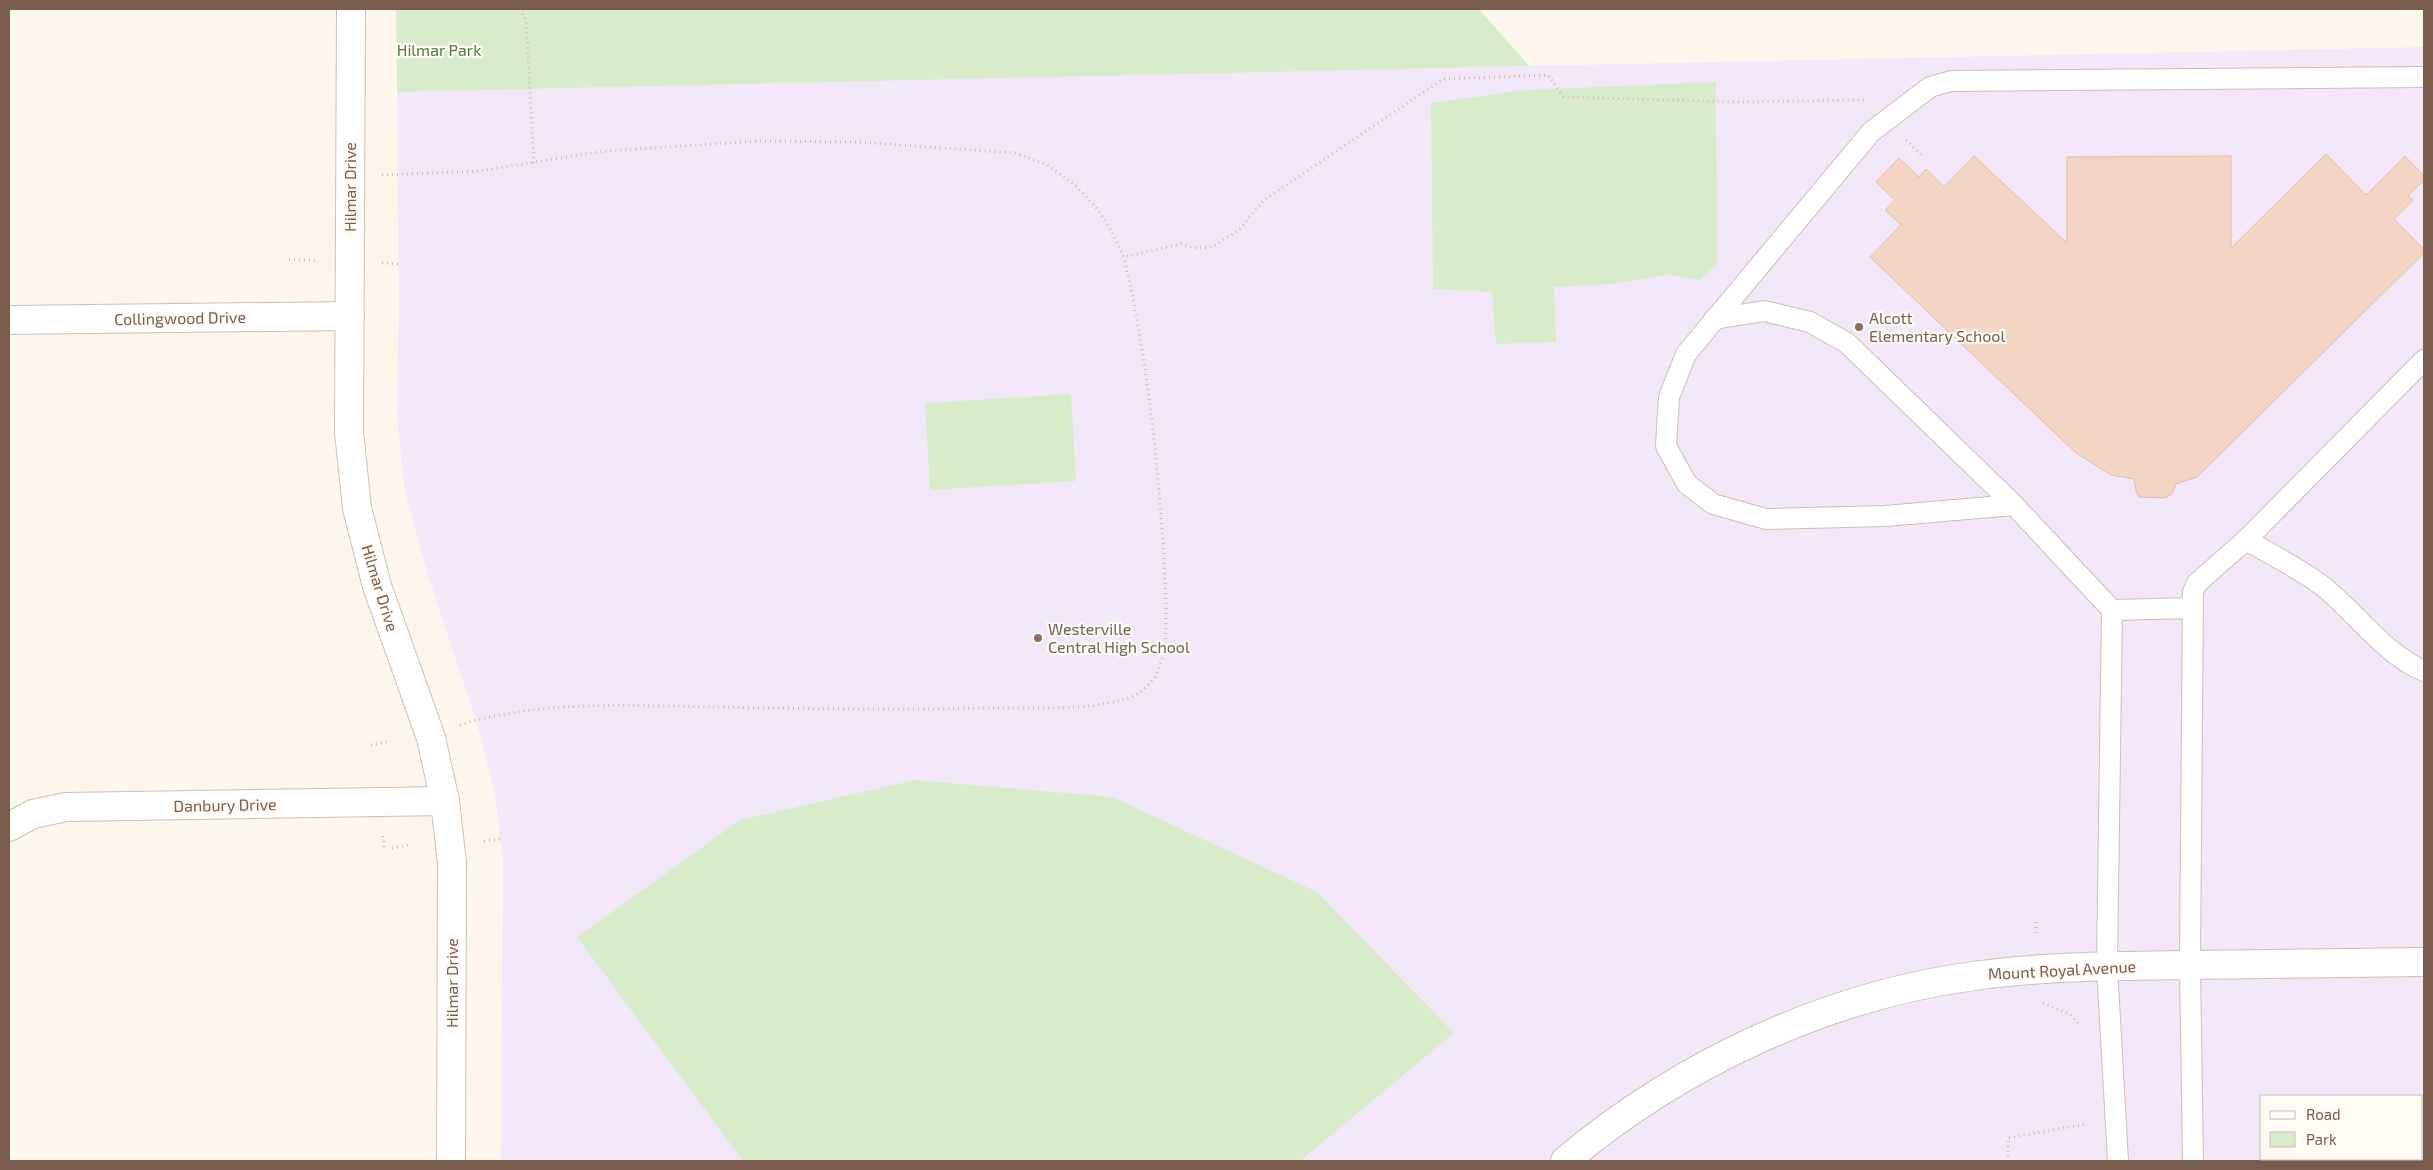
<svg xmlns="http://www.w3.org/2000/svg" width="2433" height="1170" viewBox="0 0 2433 1170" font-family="'Exo 2',sans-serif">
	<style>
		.education { fill: #f3e8fa; fill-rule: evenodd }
		.green { fill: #d8ecc9 }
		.building { fill: #f3d5c3; stroke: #e6bba3 }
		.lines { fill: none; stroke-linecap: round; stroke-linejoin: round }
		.service-casing { stroke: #d1beb0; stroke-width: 22 }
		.minor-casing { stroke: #d1beb0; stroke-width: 30 }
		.tertiary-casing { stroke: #d1beb0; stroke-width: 30 }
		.path { stroke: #d9b8a5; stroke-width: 3; stroke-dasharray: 1 4; stroke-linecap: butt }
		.service { stroke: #fff; stroke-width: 20 }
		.minor { stroke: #fff; stroke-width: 28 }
		.tertiary { stroke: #fff; stroke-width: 28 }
		.education-dot { fill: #8d6e63; stroke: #fffaf3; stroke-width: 2 }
		.labels { text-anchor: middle; stroke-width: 4.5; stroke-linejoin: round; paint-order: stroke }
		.park-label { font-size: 16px; fill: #537a41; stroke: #fffaf3 }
		.street-label { font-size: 16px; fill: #7a5c4d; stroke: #fffaf3 }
		.education-label { font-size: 16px; fill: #785e54; stroke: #fffaf3; text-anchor: start }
	</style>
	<rect width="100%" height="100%" fill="#fdf6ec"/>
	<!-- education -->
	<path class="education" d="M2424 47V1161H501L503 860 495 794 476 720 427 572 404 488 397 412 399 303 397 92 1106 75ZM2262 1096H2422V1159H2262Z"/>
	<!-- green -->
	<g class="green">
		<polygon points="396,9 1479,9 1529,66 397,92"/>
		<polygon points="1716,82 1717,264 1700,280 1668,274 1615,284 1554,287 1556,342 1496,344 1492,292 1433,289 1431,103 1525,90"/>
		<polygon points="1071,394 1076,481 930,490 925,403"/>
		<polygon points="915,780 1112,797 1317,892 1454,1033 1300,1161 743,1161 577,937 740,820"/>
	</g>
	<!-- building -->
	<polygon class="building" points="2326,154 2366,195 2405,156 2424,176 2424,180 2408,196 2413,200 2394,219 2424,249 2424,253 2197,477 2176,484 2172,494 2165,498 2139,497 2136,491 2134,479 2111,475 2076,453 1870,257 1901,225 1885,210 1895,200 1876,182 1899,158 1919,177 1926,169 1944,187 1974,156 2067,243 2067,157 2231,156 2231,248"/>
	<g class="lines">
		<defs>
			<g id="service">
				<polyline points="1714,319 1764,311 1810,322 1847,343 2014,505 2112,610 2107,966 2118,1161"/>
				<polyline points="2014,505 1885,516 1766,519 1713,504 1687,484 1666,446 1669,397 1686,354 1871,132 1930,87 1951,81 2424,77"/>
				<polyline points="2246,540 2424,360"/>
				<polyline points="2112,610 2192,608"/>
				<path d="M2193 1161 2190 965 2193 592 2197 583 2246 540C2272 555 2301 569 2325 588 2359 616 2383 653 2424 671"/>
			</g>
			<g id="minor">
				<polyline points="351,9 349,432 357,508 377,586 431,738 445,801 452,863 451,1161"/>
				<polyline points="9,320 350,316"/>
				<polyline points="9,827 33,814 66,807 445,801"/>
			</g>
			<path id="tertiary" d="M1565 1161C1679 1065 1825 996 1974 976 2045 966 2116 966 2188 965 2266 964 2345 963 2424 962"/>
		</defs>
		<!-- service casing -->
		<use href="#service" class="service-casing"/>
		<!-- minor casing -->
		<use href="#minor" class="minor-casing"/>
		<!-- tertiary casing -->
		<use href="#tertiary" class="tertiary-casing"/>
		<!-- path -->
		<g class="path">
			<polyline points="520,9 526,20 534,163"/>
			<polyline points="1906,140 1922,156"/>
			<polyline points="382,175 479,171 605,151 758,141 856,142 1015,153 1047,165 1074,184 1095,206 1110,228 1124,257 1181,244 1193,248 1212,247 1239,230 1264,200 1443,79 1548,75 1564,97 1738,102 1864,100"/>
			<polyline points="289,259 318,261"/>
			<polyline points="382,263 398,264"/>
			<path d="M460 725C543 699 634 706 720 707 810 709 901 710 992 708 1033 707 1083 711 1122 700 1135 697 1147 689 1154 678 1172 649 1165 594 1164 561 1158 459 1147 357 1124 257"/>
			<polyline points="371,745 391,741"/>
			<polyline points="383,836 384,848"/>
			<polyline points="484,841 500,839"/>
			<polyline points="392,848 408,845"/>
			<polyline points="2036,922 2037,937"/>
			<polyline points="2043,1003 2069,1014 2080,1025"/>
			<polyline points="2008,1157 2008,1138 2087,1124"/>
		</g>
		<!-- service -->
		<use href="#service" class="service"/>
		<!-- minor -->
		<use href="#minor" class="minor"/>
		<!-- tertiary -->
		<use href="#tertiary" class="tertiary"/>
	</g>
	<!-- markers -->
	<g class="education-dot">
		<circle cx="1859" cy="327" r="5"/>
		<circle cx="1038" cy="638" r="5"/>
	</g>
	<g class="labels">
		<!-- park labels -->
		<g class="park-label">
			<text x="439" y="56">Hilmar Park</text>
		</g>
		<!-- street labels -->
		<g class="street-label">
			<text transform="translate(350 187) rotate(-90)" y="6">Hilmar Drive</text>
			<text transform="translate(180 318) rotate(-1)" y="6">Collingwood Drive</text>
			<text transform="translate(380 588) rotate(73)" y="6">Hilmar Drive</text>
			<text transform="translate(225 805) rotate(-1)" y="6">Danbury Drive</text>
			<text transform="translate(2062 970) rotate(-3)" y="6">Mount Royal Avenue</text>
			<text transform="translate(452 983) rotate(-90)" y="6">Hilmar Drive</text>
		</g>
		<!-- education labels -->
		<g class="education-label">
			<text x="1869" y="324">Alcott<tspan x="1869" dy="18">Elementary School</tspan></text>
			<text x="1048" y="635">Westerville<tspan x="1048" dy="18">Central High School</tspan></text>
		</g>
	</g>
	<!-- border -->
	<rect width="2433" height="1170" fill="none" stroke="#7a5c4d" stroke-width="20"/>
	<!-- legend -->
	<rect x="2260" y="1095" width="162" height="65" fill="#fffaf3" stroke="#cabbb1"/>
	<rect x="2270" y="1111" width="25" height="8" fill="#ffffff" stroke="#cabbb1"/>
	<text x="2306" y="1120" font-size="15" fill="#7a5c4d">Road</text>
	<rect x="2270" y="1132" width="25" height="15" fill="#d8ecc9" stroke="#cabbb1"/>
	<text x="2306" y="1145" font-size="15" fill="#7a5c4d">Park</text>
</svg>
